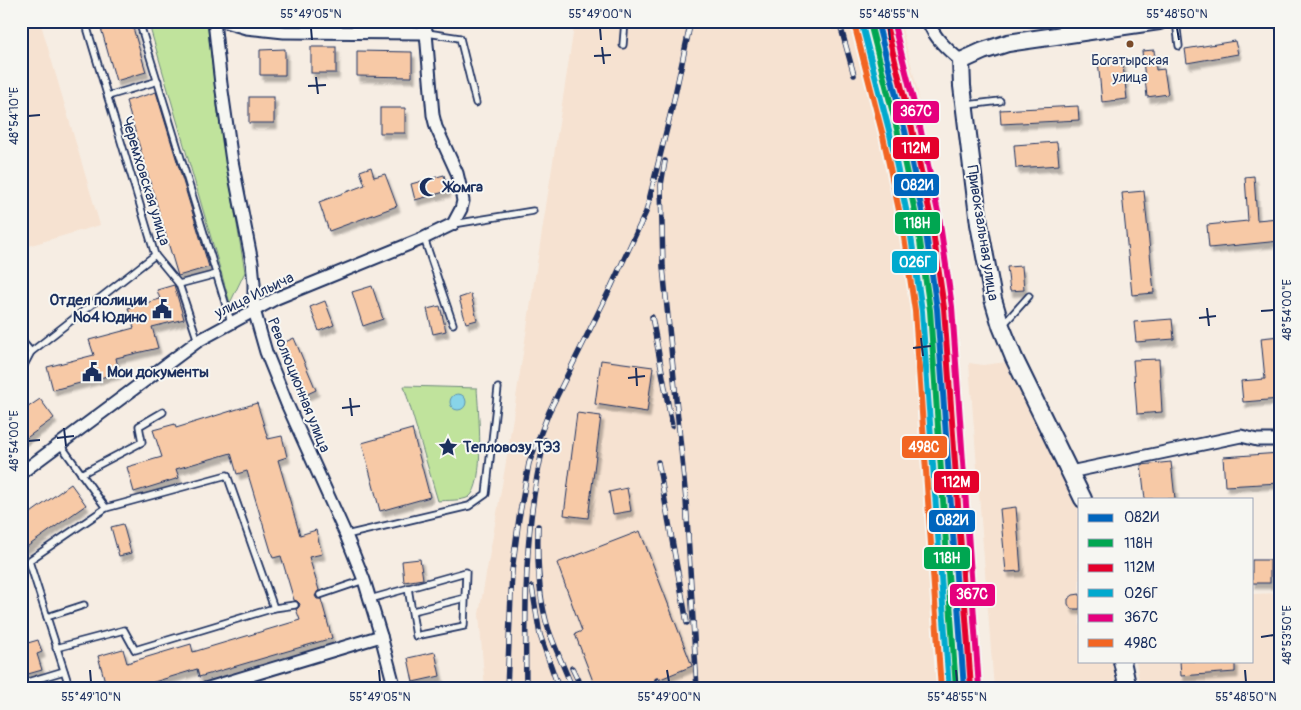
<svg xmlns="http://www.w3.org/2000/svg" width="1301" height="710" viewBox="0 0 1301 710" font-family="Pangolin,sans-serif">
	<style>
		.built { fill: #f6e2d1 }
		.green { fill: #c0e39c; stroke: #6e897d }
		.water { fill: #88d4e8; stroke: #5c92b1 }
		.building { fill: #f7c9a6; stroke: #1b2f5e; filter: url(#shadow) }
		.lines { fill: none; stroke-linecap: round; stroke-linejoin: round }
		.lane-casing { stroke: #1b2f5e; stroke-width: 9 }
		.street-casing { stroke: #1b2f5e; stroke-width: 15 }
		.secondary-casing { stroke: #1b2f5e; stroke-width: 20 }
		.lane { stroke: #f6f6f2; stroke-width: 5.5 }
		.street { stroke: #f6f6f2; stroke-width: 11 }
		.secondary { stroke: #f6f6f2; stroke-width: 16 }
		.rail-casing { stroke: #1b2f5e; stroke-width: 5.5 }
		.rail { stroke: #f6f6f2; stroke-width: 4; stroke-dasharray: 11; stroke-linecap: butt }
		.rail-1-casing { stroke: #f6f6f2; stroke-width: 10 }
		.rail-2-casing { stroke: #f6f6f2; stroke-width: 10 }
		.rail-3-casing { stroke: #f6f6f2; stroke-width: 10 }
		.rail-4-casing { stroke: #f6f6f2; stroke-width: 10 }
		.rail-5-casing { stroke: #f6f6f2; stroke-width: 10 }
		.rail-6-casing { stroke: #f6f6f2; stroke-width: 10 }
		.rail-1 { stroke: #0065bd; stroke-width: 6 }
		.rail-2 { stroke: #00a651; stroke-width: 6 }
		.rail-3 { stroke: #e4002b; stroke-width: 6 }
		.rail-4 { stroke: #00a9ce; stroke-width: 6 }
		.rail-5 { stroke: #e5007d; stroke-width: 6 }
		.rail-6 { stroke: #f26522; stroke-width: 6 }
		.ticks { fill: none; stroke: #1b2f5e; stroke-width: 2 }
		.bus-dot { fill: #7a4b2a; stroke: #f6f6f2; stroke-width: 2 }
		.labels { text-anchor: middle; stroke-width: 4; stroke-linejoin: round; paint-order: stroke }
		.bus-label { font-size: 14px; fill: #1b2f5e; stroke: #f6f6f2 }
		.street-label { font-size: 15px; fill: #1b2f5e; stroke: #f6f6f2 }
		.poi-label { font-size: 15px; font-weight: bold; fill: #1b2f5e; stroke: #f6f6f2; text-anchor: start }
		.line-badge { stroke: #f6f6f2; stroke-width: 2 }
		.badge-label { font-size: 14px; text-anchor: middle; font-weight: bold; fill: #fff }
		.neatline { fill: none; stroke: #1b2f5e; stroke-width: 2 }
		.ticks-label { font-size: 12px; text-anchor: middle; fill: #1b2f5e }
	</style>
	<defs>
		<filter id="shadow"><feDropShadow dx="3" dy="5.5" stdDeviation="1" flood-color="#0004"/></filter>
	</defs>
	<rect width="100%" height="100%" fill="#f6ede3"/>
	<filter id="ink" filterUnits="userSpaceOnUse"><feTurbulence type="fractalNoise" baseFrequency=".02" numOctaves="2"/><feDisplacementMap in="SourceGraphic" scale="10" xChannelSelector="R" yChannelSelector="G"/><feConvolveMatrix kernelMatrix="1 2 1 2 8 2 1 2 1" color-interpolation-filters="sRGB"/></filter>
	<g filter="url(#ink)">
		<!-- built -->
		<g class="built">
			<polygon points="21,21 40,21 100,225 21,248"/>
			<polygon points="575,21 900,21 918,92 980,689 485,689 479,614 505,468"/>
			<polygon points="1007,362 1079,510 1080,661 1112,661 1117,689 994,689 969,363 983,365"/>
			<polygon points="1280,593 1280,689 1140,689 1136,661 1252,661 1252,594"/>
		</g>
		<!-- green -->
		<g class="green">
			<polygon points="148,21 207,21 217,106 245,272 230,303"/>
			<path d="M404 386 477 388C478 408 486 485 469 497 462 501 447 500 438 501Z"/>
		</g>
		<!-- water -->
		<circle class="water" cx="458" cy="402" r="8"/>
		<!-- building -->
		<g class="building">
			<polygon points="99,21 131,21 146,72 116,81"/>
			<polygon points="1235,41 1238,54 1187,63 1185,49"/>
			<rect x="311" y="47" width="25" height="26"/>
			<polygon points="285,49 285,75 260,75 260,50"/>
			<polygon points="1154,50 1156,70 1164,69 1168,94 1147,97 1142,51"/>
			<polygon points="357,51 412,52 412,77 357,76"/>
			<polygon points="1122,57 1127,99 1102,102 1098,60"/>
			<polygon points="156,92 209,267 178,276 126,101"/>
			<rect x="249" y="97" width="25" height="26"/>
			<polygon points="1078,106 1079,120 1001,124 1000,110"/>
			<rect x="380" y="108" width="25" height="25"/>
			<polygon points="1057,142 1059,165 1016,168 1014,145"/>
			<polygon points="371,167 374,177 385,174 397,206 329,231 319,202 365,185 360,171"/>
			<polygon points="444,175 448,191 415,200 411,184"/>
			<polygon points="1254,176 1257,220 1278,218 1280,241 1209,248 1207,225 1248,221 1245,177"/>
			<polygon points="1144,191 1154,293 1132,295 1122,193"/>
			<polygon points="1022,266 1024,290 1010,291 1007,267"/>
			<polygon points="174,285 184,319 152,327 158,348 116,358 119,373 53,390 47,367 94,355 89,340 134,328 128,308 160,299 157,290"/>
			<polygon points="372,286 383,319 363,326 352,292"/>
			<polygon points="471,294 477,320 466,323 459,298"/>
			<polygon points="325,301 334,325 319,331 310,307"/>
			<polygon points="440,306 446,331 433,334 427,309"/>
			<polygon points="1172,319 1174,339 1136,342 1134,322"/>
			<polygon points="1280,336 1280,399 1243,402 1241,381 1265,379 1261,338"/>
			<polygon points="294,338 316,390 303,396 281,344"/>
			<polygon points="1159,359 1162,412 1137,414 1133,360"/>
			<polygon points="601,360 653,367 647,412 595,404"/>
			<polygon points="40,399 54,418 21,442 21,412"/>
			<polygon points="257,403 268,439 282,436 287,457 278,460 300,535 316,530 322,554 309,557 319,590 315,596 317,599 321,599 332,638 199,677 197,669 131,689 107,689 98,656 123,649 127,663 191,644 193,652 300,620 296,609 299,607 300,604 297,601 294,600 281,556 273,558 247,471 237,474 231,453 176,469 179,478 134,492 127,467 162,457 153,430 175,424 176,428"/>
			<polygon points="577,413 601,416 588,518 564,515"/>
			<polygon points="412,429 430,497 380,511 362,443"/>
			<polygon points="1280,453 1280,483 1225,486 1223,457"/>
			<polygon points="1171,462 1175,499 1145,499 1141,465"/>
			<polygon points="71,484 86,505 21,551 21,520"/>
			<polygon points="627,488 631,511 613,514 609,492"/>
			<polygon points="1016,507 1021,571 1006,572 1000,509"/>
			<polygon points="123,524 131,553 119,556 111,527"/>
			<polygon points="640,531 692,666 636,689 596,689 575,634 582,631 557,563"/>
			<polygon points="420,559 423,579 404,582 402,561"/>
			<rect x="1252" y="560" width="18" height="23"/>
			<polygon points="1080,594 1080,609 1071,609 1068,604 1068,599 1073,595"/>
			<polygon points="38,640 42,652 37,654 42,670 21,676 21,645"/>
			<polygon points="435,652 440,676 413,682 408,658"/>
			<polygon points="1180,661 1235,661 1235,672 1181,676"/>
		</g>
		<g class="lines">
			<defs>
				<g id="lane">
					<polyline points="85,21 155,255 179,284 198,341"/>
					<polyline points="139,21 231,322"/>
					<polyline points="1176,21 1179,46"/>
					<polyline points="1278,21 1280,29"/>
					<polyline points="427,33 460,38 476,103"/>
					<polyline points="623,45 625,21"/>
					<polyline points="108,96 158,81"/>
					<polyline points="967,105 1000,101"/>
					<polyline points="454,224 533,211"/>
					<polyline points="424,238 453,324"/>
					<polyline points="179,284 217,274"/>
					<polyline points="1003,325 1029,296"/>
					<polyline points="21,340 31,352"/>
					<polyline points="21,371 31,352 155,255"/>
					<polyline points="81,474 142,442 139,426 163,412"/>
					<polyline points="346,535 469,506 486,494 498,388"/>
					<polyline points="29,561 70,689"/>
					<polyline points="21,566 106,508 60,444"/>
					<polyline points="320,595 364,580"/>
					<polyline points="370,599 466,572 464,626 416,636 408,588"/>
					<polyline points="274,608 295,605"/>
					<polyline points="413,611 465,598"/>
					<polyline points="47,617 84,605"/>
					<polyline points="56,648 124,630 135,650 274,608 227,475 106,508"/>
					<polyline points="21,684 64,671"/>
				</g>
				<g id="street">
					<polyline points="214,21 221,84 232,161 252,262 254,284 254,310 266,352 287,404 346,535 364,580 381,636 395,689"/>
					<polyline points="222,21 246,28 284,32 427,33"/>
					<path d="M928 21C934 38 948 50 961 61"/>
					<polyline points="1070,472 1241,436 1257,440 1280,440"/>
					<polyline points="21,473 198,341 277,298 424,238 453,224 461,209 463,201 461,190 457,173 436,127 433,115 425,21"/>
					<polyline points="205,689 381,636"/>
				</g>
				<g id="secondary">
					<polyline points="1083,499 1014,358 1001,326 993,299 979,224 962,86 961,61 983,51 1008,43 1159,21"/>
					<polyline points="1122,661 1128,689"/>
				</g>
			</defs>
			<!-- lane casing -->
			<use href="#lane" class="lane-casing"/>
			<!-- street casing -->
			<use href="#street" class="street-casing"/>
			<!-- secondary casing -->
			<use href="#secondary" class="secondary-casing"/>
			<!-- lane -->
			<use href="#lane" class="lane"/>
			<!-- street -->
			<use href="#street" class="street"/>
			<!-- secondary -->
			<use href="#secondary" class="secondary"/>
			<defs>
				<g id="rail">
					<polyline points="839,21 854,75"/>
					<polyline points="665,161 661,185 663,267 686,500 697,689"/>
					<polyline points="652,317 672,426"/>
					<polyline points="658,462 687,623"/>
					<path d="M538 526C537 561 538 598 549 631 556 650 565 670 573 689"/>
					<polyline points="532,587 540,635 559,689"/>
					<polyline points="572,668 582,689"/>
					<polyline points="657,680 661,689"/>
					<polyline points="507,689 512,571 519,518 529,463 549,412 611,287 646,212 673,104 691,21"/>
					<path d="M526 689C525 606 524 521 545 440"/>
				</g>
			</defs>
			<!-- rail casing -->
			<use href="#rail" class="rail-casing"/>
			<!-- rail -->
			<use href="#rail" class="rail"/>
			<defs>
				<polyline id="rail-1" points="877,21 905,131 924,220 937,309 964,689"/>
				<polyline id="rail-2" points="870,23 898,133 917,221 930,310 956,689"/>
				<polyline id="rail-3" points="885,21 912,129 931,218 944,308 971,688"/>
				<polyline id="rail-4" points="862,25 890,134 909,223 922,311 949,689"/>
				<polyline id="rail-5" points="893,21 920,127 939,217 952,307 979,688"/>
				<polyline id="rail-6" points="855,27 883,136 902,224 915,311 941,689"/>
			</defs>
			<!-- rail-1 casing -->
			<use href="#rail-1" class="rail-1-casing"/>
			<!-- rail-2 casing -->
			<use href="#rail-2" class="rail-2-casing"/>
			<!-- rail-3 casing -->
			<use href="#rail-3" class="rail-3-casing"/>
			<!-- rail-4 casing -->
			<use href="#rail-4" class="rail-4-casing"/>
			<!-- rail-5 casing -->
			<use href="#rail-5" class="rail-5-casing"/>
			<!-- rail-6 casing -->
			<use href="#rail-6" class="rail-6-casing"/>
			<!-- rail-1 -->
			<use href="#rail-1" class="rail-1"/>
			<!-- rail-2 -->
			<use href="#rail-2" class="rail-2"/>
			<!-- rail-3 -->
			<use href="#rail-3" class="rail-3"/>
			<!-- rail-4 -->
			<use href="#rail-4" class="rail-4"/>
			<!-- rail-5 -->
			<use href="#rail-5" class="rail-5"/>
			<!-- rail-6 -->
			<use href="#rail-6" class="rail-6"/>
		</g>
	</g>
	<!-- ticks -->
	<path class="ticks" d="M311 28 312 40M600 28 601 40M889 28 890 40M1177 28 1179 40M602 47 604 64M594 56 611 55M316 77 318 94M308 86 326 85M28 116 40 115M1207 308 1209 326M1261 311 1274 310M1199 318 1216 316M921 338 923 356M913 348 931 346M636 368 637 386M628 378 645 376M350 398 352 416M342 408 360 406M64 428 66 446M57 438 74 436M28 441 40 440M1261 637 1274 635M90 670 91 682M379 670 380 682M667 670 669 682M956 670 957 682M1245 670 1246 682"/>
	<!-- icons -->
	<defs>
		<symbol id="mosque-bare" viewBox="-9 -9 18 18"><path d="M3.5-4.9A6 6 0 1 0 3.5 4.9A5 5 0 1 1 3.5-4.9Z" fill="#1b2f5e" stroke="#f6f6f2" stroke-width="2.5" paint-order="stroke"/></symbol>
		<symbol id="civic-bare" viewBox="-9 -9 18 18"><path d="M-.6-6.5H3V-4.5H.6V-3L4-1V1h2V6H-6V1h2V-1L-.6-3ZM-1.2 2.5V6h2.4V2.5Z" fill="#1b2f5e" stroke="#f6f6f2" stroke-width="2.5" paint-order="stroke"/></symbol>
		<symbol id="sight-bare" viewBox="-9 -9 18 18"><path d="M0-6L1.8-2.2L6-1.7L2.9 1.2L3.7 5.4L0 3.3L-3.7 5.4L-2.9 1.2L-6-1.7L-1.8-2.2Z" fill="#1b2f5e" stroke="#f6f6f2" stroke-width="2.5" paint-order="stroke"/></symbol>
	</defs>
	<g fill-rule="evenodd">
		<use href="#mosque-bare" x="415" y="173" width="28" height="28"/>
		<use href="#civic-bare" x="148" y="295" width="28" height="28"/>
		<use href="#civic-bare" x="78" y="358" width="28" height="28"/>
		<use href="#sight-bare" x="434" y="433" width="28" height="28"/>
	</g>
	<!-- markers -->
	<circle class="bus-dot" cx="1130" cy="44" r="4.5"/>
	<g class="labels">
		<!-- bus labels -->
		<g class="bus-label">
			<text x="1130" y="65">Богатырская<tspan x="1130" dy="17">улица</tspan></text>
		</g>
		<!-- street labels -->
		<g class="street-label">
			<text transform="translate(146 181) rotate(73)" y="5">Черемховская улица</text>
			<text transform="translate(983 233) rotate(81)" y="5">Привокзальная улица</text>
			<text transform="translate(254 295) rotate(-26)" y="5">улица Ильича</text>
			<text transform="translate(299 385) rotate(68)" y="5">Революционная улица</text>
		</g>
		<!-- poi labels -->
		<g class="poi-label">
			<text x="444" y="192">Жомга</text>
			<text x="147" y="305" text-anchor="end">Отдел полиции<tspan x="147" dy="17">№4 Юдино</tspan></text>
			<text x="107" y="377">Мои документы</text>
			<text x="463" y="452">Тепловозу ТЭ3</text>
		</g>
	</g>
	<g class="line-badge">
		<rect x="892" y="100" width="48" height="24" rx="5" fill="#e5007d"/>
		<rect x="892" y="136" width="48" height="24" rx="5" fill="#e4002b"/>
		<rect x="893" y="173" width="47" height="24" rx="5" fill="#0065bd"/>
		<rect x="894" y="211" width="47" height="24" rx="5" fill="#00a651"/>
		<rect x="891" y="250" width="47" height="24" rx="5" fill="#00a9ce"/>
		<rect x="901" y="435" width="47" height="24" rx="5" fill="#f26522"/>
		<rect x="933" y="470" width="47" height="24" rx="5" fill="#e4002b"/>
		<rect x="928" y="509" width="48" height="24" rx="5" fill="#0065bd"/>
		<rect x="923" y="546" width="48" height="24" rx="5" fill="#00a651"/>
		<rect x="949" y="583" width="47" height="24" rx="5" fill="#e5007d"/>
	</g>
	<g class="badge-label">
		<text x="916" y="116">367С</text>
		<text x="916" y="153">112М</text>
		<text x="917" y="190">082И</text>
		<text x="917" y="228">118Н</text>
		<text x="915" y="267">026Г</text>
		<text x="924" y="452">498С</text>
		<text x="956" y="487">112М</text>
		<text x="952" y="525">082И</text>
		<text x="947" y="563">118Н</text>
		<text x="972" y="599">367С</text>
	</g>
	<!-- margin -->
	<rect width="1301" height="710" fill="none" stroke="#f6f6f2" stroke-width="55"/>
	<!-- legend -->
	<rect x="1078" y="498" width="175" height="165" fill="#f6f6f2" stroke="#9ea6b7"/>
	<rect x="1088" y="514" width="25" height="8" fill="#0065bd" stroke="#9ea6b7"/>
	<text x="1124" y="522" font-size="15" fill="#1b2f5e">082И</text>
	<rect x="1088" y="539" width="25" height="8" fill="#00a651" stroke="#9ea6b7"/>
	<text x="1124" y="548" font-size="15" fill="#1b2f5e">118Н</text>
	<rect x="1088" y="564" width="25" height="8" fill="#e4002b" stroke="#9ea6b7"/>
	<text x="1124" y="572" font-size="15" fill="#1b2f5e">112М</text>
	<rect x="1088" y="589" width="25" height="8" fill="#00a9ce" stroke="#9ea6b7"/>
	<text x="1124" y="598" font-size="15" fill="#1b2f5e">026Г</text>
	<rect x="1088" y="614" width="25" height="8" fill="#e5007d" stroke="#9ea6b7"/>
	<text x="1124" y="622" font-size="15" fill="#1b2f5e">367С</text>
	<rect x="1088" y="639" width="25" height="8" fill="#f26522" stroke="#9ea6b7"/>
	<text x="1124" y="648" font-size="15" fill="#1b2f5e">498С</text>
	<rect x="28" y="28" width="1246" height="654" class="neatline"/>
	<g class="ticks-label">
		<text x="311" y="18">55°49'05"N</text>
		<text x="600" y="18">55°49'00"N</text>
		<text x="889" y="18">55°48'55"N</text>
		<text x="1177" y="18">55°48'50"N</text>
		<text transform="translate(14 116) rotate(-90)" y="4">48°54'10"E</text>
		<text transform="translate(1287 310) rotate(-90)" y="4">48°54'00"E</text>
		<text transform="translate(14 441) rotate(-90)" y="4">48°54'00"E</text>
		<text transform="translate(1287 635) rotate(-90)" y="4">48°53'50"E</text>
		<text x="91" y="701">55°49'10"N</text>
		<text x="380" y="701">55°49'05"N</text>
		<text x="669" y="701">55°49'00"N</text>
		<text x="957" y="701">55°48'55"N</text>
		<text x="1246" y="701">55°48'50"N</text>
	</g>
</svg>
